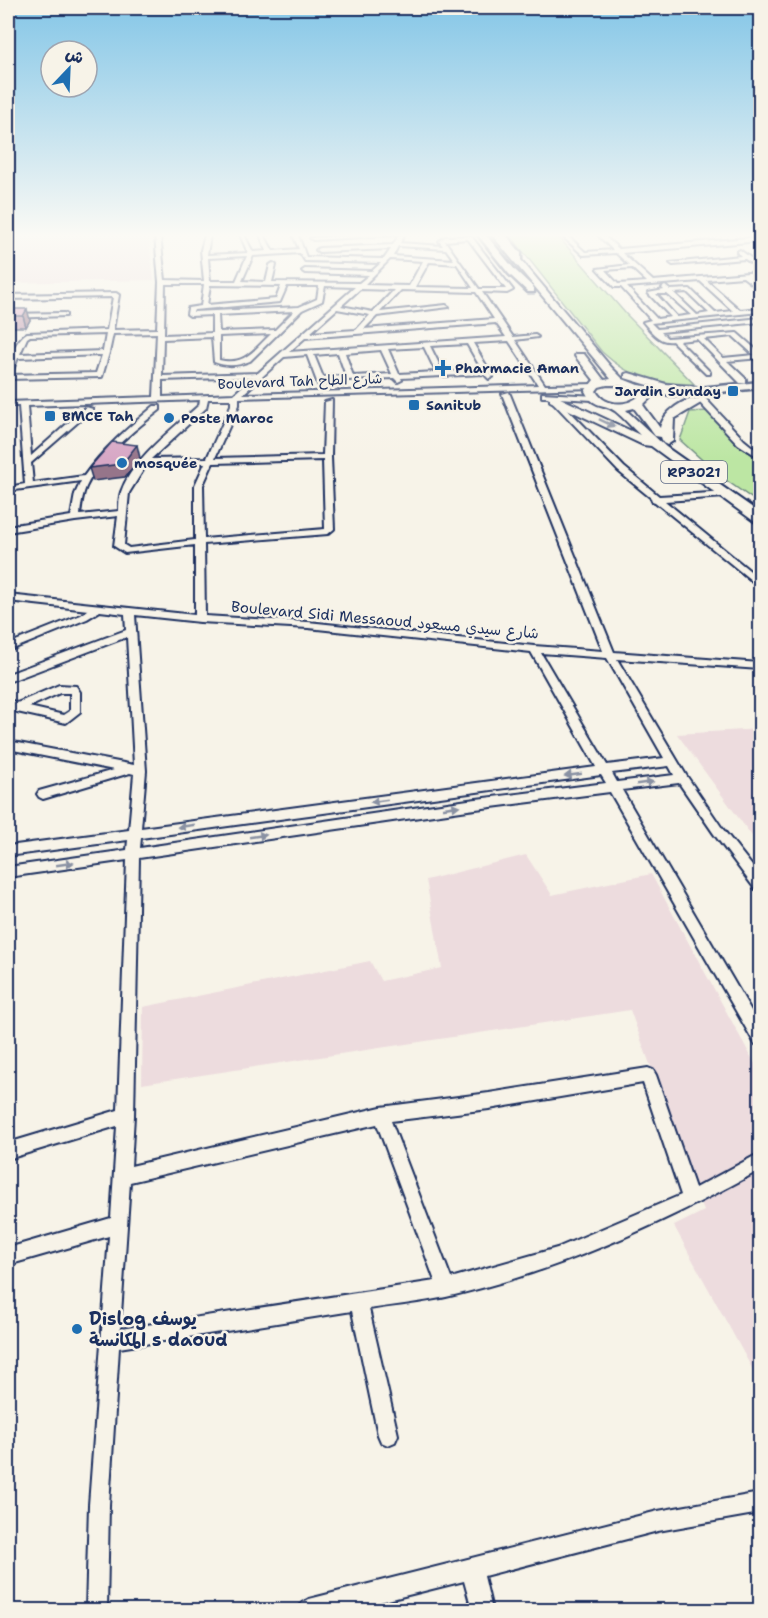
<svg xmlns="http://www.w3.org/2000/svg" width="768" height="1618" viewBox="0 0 768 1618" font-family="'Shantell Sans','Playpen Sans Arabic',sans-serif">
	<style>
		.built { fill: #eddcde }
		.green { fill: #bce6a3; stroke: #6c8a80; stroke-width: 1.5 }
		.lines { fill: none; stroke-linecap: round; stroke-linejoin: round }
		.minor-casing { stroke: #1b2f5e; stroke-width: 4 }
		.major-casing { stroke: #1b2f5e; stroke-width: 5 }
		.highway-casing { stroke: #1b2f5e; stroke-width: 4 }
		.minor { fill: #f7f3e8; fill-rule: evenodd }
		.major { fill: #f7f3e8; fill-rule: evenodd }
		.highway { fill: #f7f3e8; fill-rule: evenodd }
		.wall { fill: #b990a9; stroke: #1b2f5e; stroke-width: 1.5 }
		.shaded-wall { fill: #96758a; stroke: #1b2f5e; stroke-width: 1.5 }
		.building { fill: #d7a7c5; stroke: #1b2f5e; stroke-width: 1.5 }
		.oneway { fill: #8991a3 }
		.poi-dot { fill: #1f6fb2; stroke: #f7f3e8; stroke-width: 2 }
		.labels { text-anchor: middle; stroke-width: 5; stroke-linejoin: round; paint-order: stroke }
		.far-poi-label { font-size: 14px; font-weight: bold; fill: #1b2f5e; stroke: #f7f3e8; text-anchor: start }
		.far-street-label { font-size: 14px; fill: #1b2f5e; stroke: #f7f3e8 }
		.shield { fill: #f7f3e8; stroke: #5d6a87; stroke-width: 1.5 }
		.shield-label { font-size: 14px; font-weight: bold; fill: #1b2f5e }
		.street-label { font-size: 15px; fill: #1b2f5e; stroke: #f7f3e8 }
		.near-poi-label { font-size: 18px; font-weight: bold; fill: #1b2f5e; stroke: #f7f3e8; text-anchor: start }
	</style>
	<rect width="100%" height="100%" fill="#f7f3e8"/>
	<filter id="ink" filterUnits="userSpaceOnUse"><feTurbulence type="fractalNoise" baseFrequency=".0167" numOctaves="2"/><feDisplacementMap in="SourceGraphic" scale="12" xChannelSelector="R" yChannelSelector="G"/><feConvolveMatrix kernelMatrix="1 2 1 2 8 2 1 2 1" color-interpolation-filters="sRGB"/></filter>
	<g filter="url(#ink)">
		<!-- built -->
		<g class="built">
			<polygon points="8,235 148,235 154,280 8,283"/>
			<polygon points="760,729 760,847 677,734"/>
			<polygon points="526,855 552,895 651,874 760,1073 760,1383 674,1226 704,1211 630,1010 142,1084 143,1007 370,961 381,981 442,968 426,880"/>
		</g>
		<!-- green -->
		<g class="green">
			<path d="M510 235H557L626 314 694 384C654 383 632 380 602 352Z"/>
			<polygon points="708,411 741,442 760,455 760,504 720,476 680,440 690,412"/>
		</g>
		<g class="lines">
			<defs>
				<g id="minor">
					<path d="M155 235H160L165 280 204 281 201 250 205 235H210L207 255 248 253 240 235H244L253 252 267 251 260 235H264L273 251 299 249 293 235H298L306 257 384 259 391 249 319 252 316 250 319 248 393 245 399 235H404L400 243 443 246 439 241 445 237 471 236 513 290 507 293 482 292 513 337 535 335 538 337 515 340 545 385 597 384 598 386 594 388 239 398V405L215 458 323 455 325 402 332 400 331 457 334 529 328 534 204 544 205 616 308 622 534 646 603 651 502 394 509 392 614 652 760 663V669L617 659 686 775 722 828 760 876V890L755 889 714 834 679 783 622 790 760 1026V1046L755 1044 610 792 468 810 139 858 134 1116 131 1166 381 1107 489 1093 648 1068 653 1070 656 1075 695 1188 760 1153V1170C662 1224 557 1272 446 1297 421 1302 395 1305 369 1309L398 1435 395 1442 388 1445 381 1442 378 1435 352 1311 119 1348 109 1505 107 1610H86L89 1505 109 1236 8 1265V1248L111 1218 117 1126 8 1159V1143L118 1110 127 860 8 877V867L127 850 128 840 8 856V846L129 830 134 774 130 773 43 799 39 797 37 794 39 791 114 770 8 749V741L134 765 127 637 8 682V674L126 630 125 614 100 611 87 619 8 651V644L81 615 88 610 8 601V595L195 615V545L125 553 114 546 118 516 75 521 8 532V526L71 516 75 494 81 481 8 491V487L25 484 19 406H8V402L154 397 157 333 113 334 109 353 102 377 8 379V375L96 373 102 355 18 358 12 372 8 374C7 362 16 339 27 333L107 330 113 297 8 299V295L116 293 119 295 113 330 157 329 159 282ZM468 239 506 289H479L445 241ZM398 246 446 249 454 260 393 256ZM300 253 305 261 381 263 372 271 305 269 302 271 305 273 369 275 359 283 272 282 276 265 273 263 270 265 266 282 242 281 253 256ZM247 256 236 281H210L208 258ZM390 259 423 261 409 286 364 285ZM429 262 457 264 473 288 415 287ZM165 284H204L201 306 188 308 187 314 190 316 212 315V333L164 335ZM210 285 281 286 276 299 207 305ZM287 286H319L317 299 299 307 193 312 194 310 280 302ZM325 286 355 287 258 373 162 376 163 339 212 337 214 362C227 367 238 366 250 361L302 310 322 301ZM360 289 394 290 373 312 341 306ZM401 290 476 292 494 319 364 329 377 316 449 307 446 305 380 312ZM337 309 370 315 356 330 310 333ZM294 311 275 330 219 332 218 315ZM496 323 506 337 289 352 305 338ZM106 334 103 351 20 354 27 338 30 336ZM271 334C254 350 245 366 219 360V336ZM509 341 538 385 243 394 284 357 307 355 319 387 323 389 327 387 324 381 394 378 398 382 402 380 401 378 484 374 489 379 493 377 473 343ZM467 344 482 370 443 372 430 346ZM424 347 436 372 399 374 388 349ZM381 350 392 374 353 376 345 353ZM338 353 346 376 323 377 314 355ZM253 377 234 394 162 397V380ZM208 399H231V405L207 458 151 459 206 408ZM200 400 199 405C174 428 132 459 121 492 119 498 119 505 119 511L80 515C81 506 82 496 86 487 100 457 133 431 160 410V406H154C129 427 103 449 84 476L33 483 31 463 93 409 86 407 31 456 27 406ZM323 460 325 529 204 539 203 485 213 463ZM205 463 195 485V540L129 548 124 545 129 493 147 464ZM135 615 200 622 308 628 531 652 596 767 141 828 146 771ZM541 653 607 658 664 758 607 765ZM669 766 674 775 617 782 612 773ZM601 775 606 783 468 800 140 848 141 838ZM643 1083 681 1195 557 1248 451 1278 391 1121 489 1109ZM377 1124 435 1281 120 1329 130 1182Z"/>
					<polygon points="359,235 395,235 313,240 310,238"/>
					<path d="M561 235H567L585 252 613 250 598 235H603L619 249 760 237V241L622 253 653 281 760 272V276L750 277 760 285V290L743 277 706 280 740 310 760 308V312L651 323 657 329 760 318V322L661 332 667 338 737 333 760 353V358L727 361 746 379V383H740L697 339 679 341 710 372V374H706L672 341C659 343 651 331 643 322L651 320 621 287H614L597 269 629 265 616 253 583 255ZM632 268 647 282 618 284 605 270ZM700 281 733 311 715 313 690 289 670 290 665 286 662 288 664 290 648 293 671 317 657 319 627 287ZM687 292 709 313 697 315 674 293ZM656 294H667L691 315 677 317ZM733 336 754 355 723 358 704 339Z"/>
					<polygon points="740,250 760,265 760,269 745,259 673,265 670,263 741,256 737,252"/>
					<polygon points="64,313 66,314 66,316 8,318 8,314"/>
					<polygon points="542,393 596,396 597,398 593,400 557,398 624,467 659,496 728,492 729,494 725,497 665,501 760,579 760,586 757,585 655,502 652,501 651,498 618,471 548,397 542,397"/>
					<polygon points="699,398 705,398 744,440 760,453 760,458 738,444 699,402"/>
					<path d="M59 685 76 686 80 692V712L66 723 17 712 8 708V699L17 703ZM60 693H70V711L64 715 29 707Z"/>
					<polygon points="760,1493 760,1513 658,1531 484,1576 492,1610 472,1610 464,1581 348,1610 298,1610 302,1603 309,1599 658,1511"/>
				</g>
				<g id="major">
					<polygon points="478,235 486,235 515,270 534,288 534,292 528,292 509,274"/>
					<polygon points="498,235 506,235 521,253 521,263 515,263 513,253"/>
					<polygon points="760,382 760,388 679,396 638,391 633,388 638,385 679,390"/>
				</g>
				<g id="highway">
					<path d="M492 235H500L611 367 623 379 643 387 650 398 643 405 660 428C663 412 685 396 701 399V403L674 419 673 441 667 445 663 443 661 437 655 436 634 408 626 410 666 447 760 513V523L755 522 651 446 643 445 550 401V397H558L640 435C632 428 624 418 615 411 602 402 594 409 585 391L594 380 575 356 576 354H584L604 380 611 379ZM607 385C619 385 634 385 638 397 625 407 604 406 596 391L599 387Z"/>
					<polygon points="629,373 666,384 707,388 712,391 707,394 665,390 625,378 625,374"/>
				</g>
			</defs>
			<!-- minor casing -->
			<use href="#minor" class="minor-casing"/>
			<!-- major casing -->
			<use href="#major" class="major-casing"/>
			<!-- highway casing -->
			<use href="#highway" class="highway-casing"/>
			<!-- minor -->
			<use href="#minor" class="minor"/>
			<!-- major -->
			<use href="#major" class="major"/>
			<!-- highway -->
			<use href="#highway" class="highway"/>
		</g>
		<!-- wall -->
		<polygon class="wall" points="8,309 30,320 26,327 8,327"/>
		<!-- shaded-wall -->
		<g class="shaded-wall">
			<polygon points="27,309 30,320 26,327 23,316"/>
			<polygon points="137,445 140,458 125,477 93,481 89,468"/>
		</g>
		<!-- building -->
		<g class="building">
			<polygon points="8,309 27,309 23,316 8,316"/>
			<polygon points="112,442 137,445 122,464 89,468"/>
		</g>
		<!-- one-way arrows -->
		<defs><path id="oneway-solid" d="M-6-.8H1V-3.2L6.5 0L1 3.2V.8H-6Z" transform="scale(1.5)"/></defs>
		<g class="oneway">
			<use href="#oneway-solid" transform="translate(607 423) rotate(25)"/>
			<use href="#oneway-solid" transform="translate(573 775) rotate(172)"/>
			<use href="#oneway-solid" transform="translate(645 783) rotate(-8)"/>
			<use href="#oneway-solid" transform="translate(379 801) rotate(172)"/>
			<use href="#oneway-solid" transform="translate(451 807) rotate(-8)"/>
			<use href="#oneway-solid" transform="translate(186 826) rotate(172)"/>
			<use href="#oneway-solid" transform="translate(258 836) rotate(-8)"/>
			<use href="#oneway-solid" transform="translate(65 864) rotate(-8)"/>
		</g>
	</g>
	<!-- sky -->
	<linearGradient id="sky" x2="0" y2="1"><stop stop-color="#84c6e7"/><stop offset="0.51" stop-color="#fbfaf5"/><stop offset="1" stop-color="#fbfaf5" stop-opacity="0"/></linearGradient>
	<rect width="768" height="461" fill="url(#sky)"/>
	<!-- markers -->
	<g class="poi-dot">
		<path d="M440 359h6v6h6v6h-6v6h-6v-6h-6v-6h6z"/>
		<rect x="727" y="385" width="12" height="12" rx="3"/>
		<rect x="408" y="399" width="12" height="12" rx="3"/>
		<rect x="44" y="410" width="12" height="12" rx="3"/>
		<circle cx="169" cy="418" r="6"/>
		<circle cx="122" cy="463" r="6"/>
		<circle cx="77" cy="1329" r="6"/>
	</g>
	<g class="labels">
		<!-- far-poi labels -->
		<g class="far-poi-label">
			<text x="455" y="373">Pharmacie Aman</text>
			<text x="721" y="396" text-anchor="end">Jardin Sunday</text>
			<text x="426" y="410">Sanitub</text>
			<text x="62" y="421">BMCE Tah</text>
			<text x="181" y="423">Poste Maroc</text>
			<text x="134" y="468">mosquée</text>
		</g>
		<!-- far-street labels -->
		<g class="far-street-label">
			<text transform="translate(300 381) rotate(-2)" y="5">Boulevard Tah شارع الطاح</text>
		</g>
		<!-- shield labels -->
		<rect class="shield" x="661" y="461" width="66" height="22" rx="4.5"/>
		<g class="shield-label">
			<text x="694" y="477">RP3021</text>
		</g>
		<!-- street labels -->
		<g class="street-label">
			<text transform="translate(385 620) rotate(5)" y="5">Boulevard Sidi Messaoud شارع سيدي مسعود</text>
		</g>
		<!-- near-poi labels -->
		<g class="near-poi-label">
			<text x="89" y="1325">Dislog يوسف<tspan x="89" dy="21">المكانسة s daoud</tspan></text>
		</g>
	</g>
	<!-- margin -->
	<rect width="768" height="1618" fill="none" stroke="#f7f3e8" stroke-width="30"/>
	<rect x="15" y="15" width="738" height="1588" fill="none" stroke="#1b2f5e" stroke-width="2" filter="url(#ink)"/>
	<!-- north arrow -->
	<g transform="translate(69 69) rotate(23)"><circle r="28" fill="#f7f3e8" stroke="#9fa5b1" stroke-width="1.5"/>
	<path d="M0-4.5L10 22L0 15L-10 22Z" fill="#1f6fb2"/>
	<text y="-9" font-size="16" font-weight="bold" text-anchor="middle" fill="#1b2f5e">ش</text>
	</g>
</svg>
